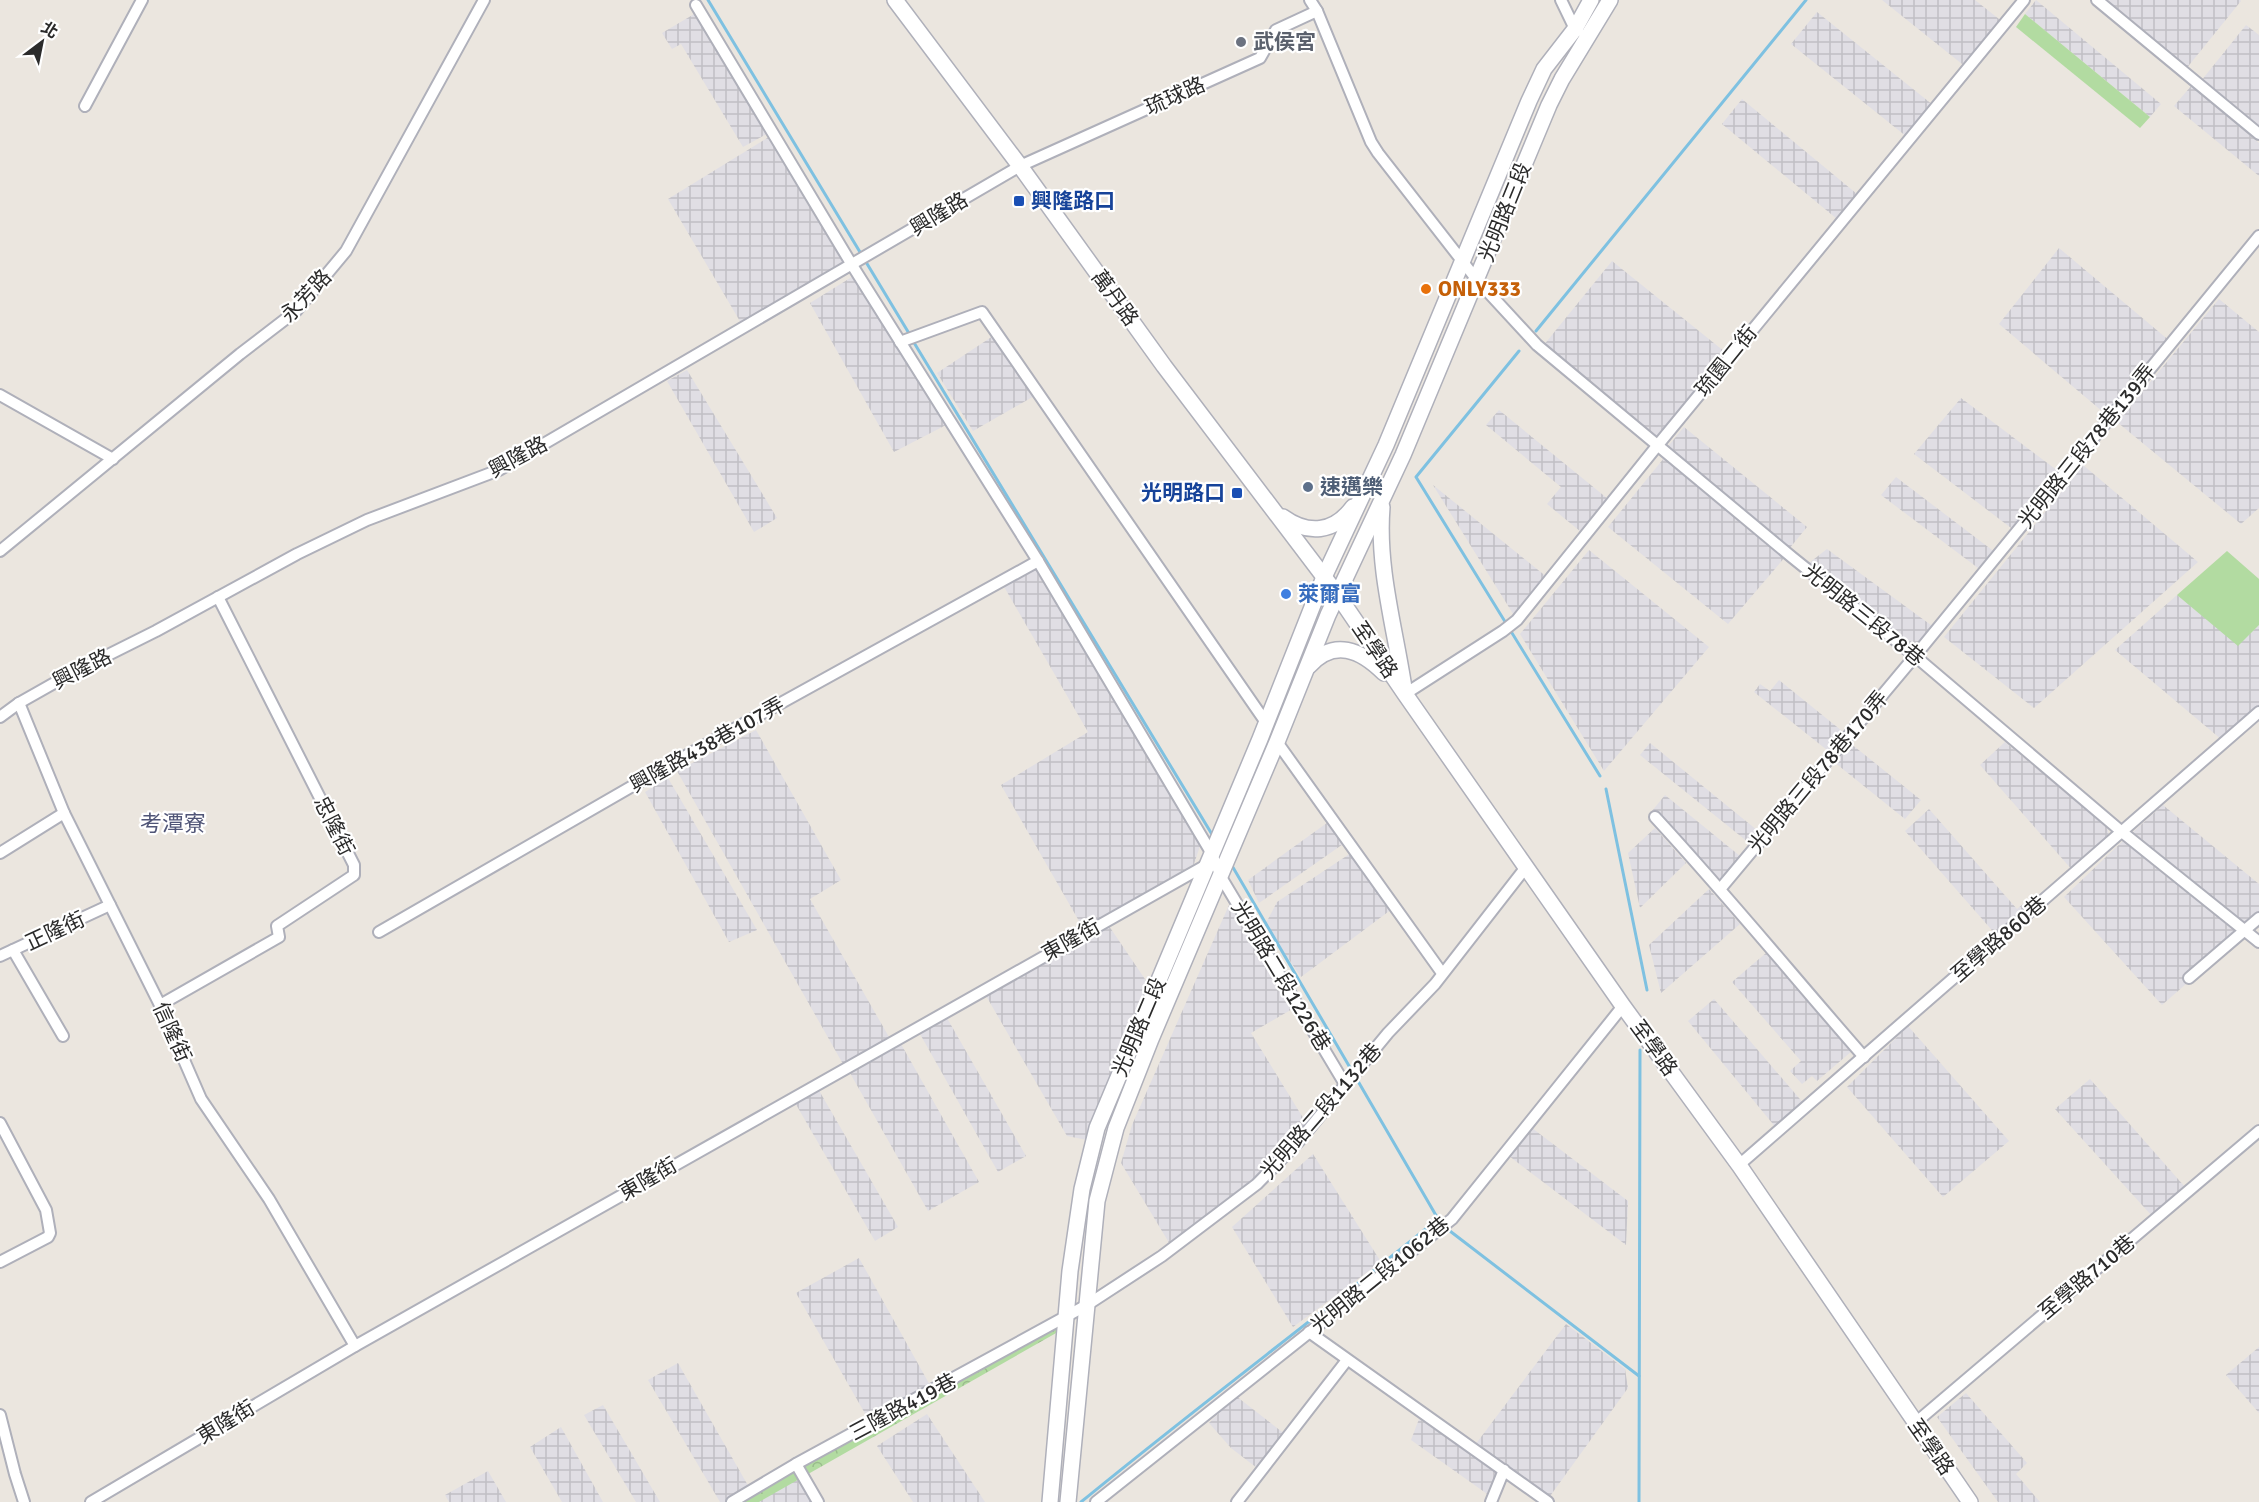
<svg xmlns="http://www.w3.org/2000/svg" width="2259" height="1502" viewBox="0 0 2259 1502" font-family="Signika,'Noto Sans TC',sans-serif">
	<style>
		.industrial { fill: url(#industrial-grid) }
		.grass { fill: #b2dba1 }
		.park { fill: url(#park-crowns) }
		.lines { fill: none; stroke-linecap: round; stroke-linejoin: round }
		.stream { stroke: #7ec1e1; stroke-width: 3 }
		.street-casing { stroke: #afb0ba; stroke-width: 14 }
		.secondary-casing { stroke: #afb0ba; stroke-width: 18 }
		.street { stroke: #fff; stroke-width: 10 }
		.secondary { stroke: #fff; stroke-width: 15 }
		.worship-dot { fill: #6b7280; stroke: #fff; stroke-width: 2 }
		.transit-dot { fill: #1a4fb4; stroke: #fff; stroke-width: 2 }
		.food-dot { fill: #e8710a; stroke: #fff; stroke-width: 2 }
		.service-dot { fill: #5c6f8a; stroke: #fff; stroke-width: 2 }
		.shop-dot { fill: #3f7fe0; stroke: #fff; stroke-width: 2 }
		.labels { text-anchor: middle; stroke-width: 4.5; stroke-linejoin: round; paint-order: stroke }
		.worship-label { font-size: 21px; font-weight: bold; fill: #5b616d; stroke: #fff; text-anchor: start }
		.street-label { font-size: 21px; fill: #2b2b2b; stroke: #fff }
		.transit-label { font-size: 21px; font-weight: bold; fill: #164399; stroke: #fff; text-anchor: start }
		.food-label { font-size: 21px; font-weight: bold; fill: #c56008; stroke: #fff; text-anchor: start }
		.service-label { font-size: 21px; font-weight: bold; fill: #4e5e75; stroke: #fff; text-anchor: start }
		.shop-label { font-size: 21px; font-weight: bold; fill: #366cbe; stroke: #fff; text-anchor: start }
		.neighbourhood-label { font-size: 22px; fill: #505577; stroke: #fff }
	</style>
	<defs>
		<pattern id="industrial-grid" width="8" height="8" patternUnits="userSpaceOnUse" patternTransform="scale(1.5)"><rect width="8" height="8" fill="#e0dee4"/><path d="M0 4h8M4 0v8" fill="none" stroke="#c0bfc4"/></pattern>
		<pattern id="park-crowns" width="20" height="18" patternUnits="userSpaceOnUse" patternTransform="scale(1.5)"><rect width="20" height="18" fill="#b2dba1"/><path d="M2 6a3 3 0 1 1 6 0M12 15a3 3 0 1 1 6 0" fill="none" stroke="#99bc8b"/></pattern>
	</defs>
	<rect width="100%" height="100%" fill="#ebe6df"/>
	<!-- industrial -->
	<g class="industrial">
		<polygon points="1882,0 1975,0 2004,23 1967,68"/>
		<polygon points="2036,0 2161,104 2150,117 2025,14"/>
		<polygon points="2103,0 2240,0 2241,1 2186,69"/>
		<polygon points="701,10 772,131 743,147 681,44 672,49 662,33"/>
		<polygon points="1817,12 1933,105 1907,137 1791,44"/>
		<polygon points="2246,25 2259,35 2259,128 2201,81"/>
		<polygon points="2191,86 2259,143 2259,176 2174,106"/>
		<polygon points="1742,99 1857,194 1837,219 1722,124"/>
		<polygon points="772,135 846,261 741,323 668,199"/>
		<polygon points="2059,248 2171,342 2109,417 1999,324"/>
		<polygon points="1612,261 1730,356 1660,441 1543,346"/>
		<polygon points="855,275 946,425 894,452 810,303"/>
		<polygon points="2219,299 2259,332 2259,508 2241,524 2117,422"/>
		<polygon points="996,334 1036,395 973,431 937,373"/>
		<polygon points="687,370 777,518 754,532 667,381"/>
		<polygon points="1961,398 2062,474 2015,531 1914,454"/>
		<polygon points="1499,410 1608,499 1581,532 1547,504 1561,487 1486,425"/>
		<polygon points="1684,427 1807,527 1789,549 1665,450"/>
		<polygon points="1664,458 1785,557 1728,624 1608,527"/>
		<polygon points="2083,465 2198,562 2034,708 1944,637"/>
		<polygon points="1896,477 1996,553 1982,571 1881,495"/>
		<polygon points="1433,485 1548,578 1515,617"/>
		<polygon points="1827,549 1935,628 1913,651 1809,563"/>
		<polygon points="1589,550 1709,647 1604,771 1520,634"/>
		<polygon points="1034,567 1200,846 1194,864 1083,928 1001,785 1088,732 1003,585"/>
		<polygon points="2177,595 2238,645 2259,625 2259,708 2222,740 2115,650"/>
		<polygon points="1779,680 1847,735 1832,754 1754,692 1760,684 1770,691"/>
		<polygon points="756,730 841,880 810,899 889,1037 843,1064 677,771"/>
		<polygon points="2005,742 2107,827 2110,839 2073,871 1980,765"/>
		<polygon points="1650,743 1763,835 1754,847 1640,755"/>
		<polygon points="1850,743 1921,800 1905,819 1834,762"/>
		<polygon points="668,778 757,930 729,942 645,792"/>
		<polygon points="1665,795 1740,856 1719,885 1652,811"/>
		<polygon points="2163,805 2259,884 2259,917 2248,927 2133,832"/>
		<polygon points="1929,809 2017,909 2023,904 2028,910 1997,936 1905,831"/>
		<polygon points="1331,820 1346,842 1259,903 1248,880"/>
		<polygon points="1655,828 1686,863 1640,908 1628,853"/>
		<polygon points="2127,837 2243,934 2162,1005 2064,897"/>
		<polygon points="1354,851 1392,909 1301,977 1265,925 1277,902"/>
		<polygon points="1709,889 1740,924 1661,993 1649,945"/>
		<polygon points="1229,905 1294,1008 1251,1033 1308,1126 1255,1180 1171,1246 1121,1163 1132,1125"/>
		<polygon points="1109,926 1151,988 1120,1049 1087,1140 1067,1136 985,994"/>
		<polygon points="1766,953 1852,1051 1817,1081 1812,1076 1802,1084 1790,1071 1801,1061 1732,982"/>
		<polygon points="1714,999 1805,1105 1777,1129 1688,1021"/>
		<polygon points="947,1018 1026,1156 998,1172 920,1034"/>
		<polygon points="1908,1026 2009,1141 1943,1197 1847,1087"/>
		<polygon points="901,1044 979,1182 928,1211 850,1073"/>
		<polygon points="2090,1079 2185,1187 2152,1216 2055,1109"/>
		<polygon points="817,1087 898,1227 875,1241 794,1101"/>
		<polygon points="1532,1128 1628,1201 1626,1245 1509,1156"/>
		<polygon points="1313,1154 1381,1262 1293,1327 1232,1227"/>
		<polygon points="859,1258 931,1387 871,1424 796,1293"/>
		<polygon points="1566,1324 1625,1369 1628,1388 1548,1499 1475,1445"/>
		<polygon points="2259,1347 2259,1413 2226,1375"/>
		<polygon points="678,1363 750,1489 727,1502 720,1502 648,1380"/>
		<polygon points="1966,1393 2027,1463 2016,1474 2040,1502 1998,1502 1937,1417"/>
		<polygon points="1236,1396 1286,1435 1257,1468 1231,1448 1209,1423"/>
		<polygon points="603,1405 660,1502 636,1502 584,1415"/>
		<polygon points="927,1414 985,1502 913,1502 877,1446"/>
		<polygon points="1419,1419 1500,1473 1490,1496 1411,1440"/>
		<polygon points="561,1427 603,1502 562,1502 530,1447"/>
		<polygon points="488,1471 506,1502 449,1502 445,1495"/>
		<polygon points="797,1478 812,1502 757,1502"/>
	</g>
	<!-- grass -->
	<g class="grass">
		<polygon points="2025,14 2150,117 2140,128 2016,27"/>
		<polygon points="2227,551 2259,579 2259,625 2238,646 2177,595"/>
	</g>
	<!-- park -->
	<polygon class="park" points="1066,1317 1065,1328 759,1502 732,1502"/>
	<g class="lines">
		<!-- stream -->
		<g class="stream">
			<polyline points="708,0 910,335"/>
			<polyline points="1536,331 1806,0"/>
			<polyline points="913,341 1213,836"/>
			<polyline points="1519,351 1416,477 1600,776"/>
			<polyline points="1606,789 1647,990"/>
			<polyline points="1231,864 1352,1071"/>
			<polyline points="1355,1076 1441,1224"/>
			<polyline points="1446,1228 1639,1376"/>
			<path d="M1081 1502C1198 1406 1320 1315 1438 1219"/>
			<polyline points="1639,1502 1640,1050"/>
		</g>
		<defs>
			<g id="street">
				<polyline points="1310,0 1317,11 1371,142 1378,153 1477,280 1537,345 1793,558 1915,656 2122,832 2259,942"/>
				<polyline points="1561,0 1575,29 1578,31"/>
				<polyline points="2097,0 2259,134"/>
				<polyline points="696,5 852,265 1038,561 1212,854 1221,877 1346,1086"/>
				<polyline points="85,106 142,0"/>
				<polyline points="900,342 982,312 1267,724"/>
				<polyline points="0,395 113,459"/>
				<polyline points="0,551 240,354 296,311 346,251 484,0"/>
				<polyline points="1405,694 1503,631 1517,620 1657,446 2024,0"/>
				<polyline points="19,703 64,813 160,1005 201,1099 269,1199 355,1346"/>
				<polyline points="0,717 19,703 72,673 156,631 297,554 367,520 499,470 1020,166 1260,58 1276,30 1317,11"/>
				<polyline points="1277,742 1442,973"/>
				<path d="M1655 817C1727 895 1794 977 1864 1057"/>
				<polyline points="0,853 64,813"/>
				<polyline points="1721,888 1915,656 2259,236"/>
				<polyline points="379,932 669,765 1038,561"/>
				<polyline points="13,950 63,1036"/>
				<polyline points="0,956 110,905"/>
				<polyline points="2189,978 2259,918"/>
				<polyline points="160,1005 279,937 277,926 354,875 354,865 218,597"/>
				<polyline points="0,1123 46,1210 50,1233 48,1237 0,1262"/>
				<polyline points="1739,1165 2259,712"/>
				<polyline points="1309,1332 1548,1502"/>
				<polyline points="0,1415 15,1474 24,1502"/>
				<polyline points="1914,1424 2259,1131"/>
				<polyline points="796,1464 818,1502"/>
				<polyline points="91,1502 355,1346 1208,864"/>
				<polyline points="732,1502 796,1464 1087,1305 1162,1256 1257,1184 1299,1141 1388,1033 1435,984 1526,867"/>
				<polyline points="1096,1502 1452,1219 1623,1006"/>
				<polyline points="1237,1502 1347,1360"/>
				<polyline points="1491,1502 1504,1470"/>
			</g>
			<g id="secondary">
				<polyline points="895,0 1020,166 1164,366 1337,594 1405,694 1623,1006 1739,1165 1970,1502"/>
				<path d="M1382 507C1377 568 1395 628 1404 688"/>
				<path d="M1283 517C1308 535 1334 533 1353 507"/>
				<path d="M1309 666C1334 638 1361 650 1384 673"/>
				<polyline points="1050,1502 1070,1271 1082,1189 1097,1128 1260,739 1324,577 1386,445 1529,101 1544,69 1575,29 1591,0"/>
				<polyline points="1068,1502 1097,1201 1116,1128 1151,1039 1277,742 1328,615 1403,455 1549,105 1562,79 1610,0"/>
			</g>
		</defs>
		<!-- street casing -->
		<use href="#street" class="street-casing"/>
		<!-- secondary casing -->
		<use href="#secondary" class="secondary-casing"/>
		<!-- street -->
		<use href="#street" class="street"/>
		<!-- secondary -->
		<use href="#secondary" class="secondary"/>
	</g>
	<!-- markers -->
	<circle class="worship-dot" cx="1241" cy="42" r="6"/>
	<g class="transit-dot">
		<rect x="1013" y="195" width="12" height="12" rx="3"/>
		<rect x="1231" y="487" width="12" height="12" rx="3"/>
	</g>
	<circle class="food-dot" cx="1426" cy="289" r="6"/>
	<circle class="service-dot" cx="1308" cy="487" r="6"/>
	<circle class="shop-dot" cx="1286" cy="594" r="6"/>
	<g class="labels">
		<!-- worship labels -->
		<g class="worship-label">
			<text x="1253" y="49">武侯宮</text>
		</g>
		<!-- street labels -->
		<g class="street-label">
			<text transform="translate(1175 96) rotate(-24)" y="7">琉球路</text>
			<text transform="translate(1505 212) rotate(-68)" y="7">光明路三段</text>
			<text transform="translate(939 214) rotate(-31)" y="7">興隆路</text>
			<text transform="translate(306 296) rotate(-47)" y="7">永芳路</text>
			<text transform="translate(1115 298) rotate(54)" y="7">萬丹路</text>
			<text transform="translate(1726 361) rotate(-51)" y="7">琉園二街</text>
			<text transform="translate(2087 446) rotate(-51)" y="7">光明路三段78巷139弄</text>
			<text transform="translate(518 457) rotate(-28)" y="7">興隆路</text>
			<text transform="translate(1864 615) rotate(39)" y="7">光明路三段78巷</text>
			<text transform="translate(1375 650) rotate(56)" y="7">至學路</text>
			<text transform="translate(82 669) rotate(-27)" y="7">興隆路</text>
			<text transform="translate(707 745) rotate(-29)" y="7">興隆路438巷107弄</text>
			<text transform="translate(1818 772) rotate(-50)" y="7">光明路三段78巷170弄</text>
			<text transform="translate(334 826) rotate(63)" y="7">忠隆街</text>
			<text transform="translate(55 931) rotate(-25)" y="7">正隆街</text>
			<text transform="translate(1999 939) rotate(-41)" y="7">至學路860巷</text>
			<text transform="translate(1071 940) rotate(-29)" y="7">東隆街</text>
			<text transform="translate(1281 976) rotate(59)" y="7">光明路二段1226巷</text>
			<text transform="translate(1139 1027) rotate(-67)" y="7">光明路二段</text>
			<text transform="translate(172 1032) rotate(66)" y="7">信隆街</text>
			<text transform="translate(1654 1048) rotate(54)" y="7">至學路</text>
			<text transform="translate(1321 1111) rotate(-49)" y="7">光明路二段1132巷</text>
			<text transform="translate(648 1179) rotate(-30)" y="7">東隆街</text>
			<text transform="translate(1380 1275) rotate(-39)" y="7">光明路二段1062巷</text>
			<text transform="translate(2087 1277) rotate(-40)" y="7">至學路710巷</text>
			<text transform="translate(903 1407) rotate(-28)" y="7">三隆路419巷</text>
			<text transform="translate(226 1422) rotate(-31)" y="7">東隆街</text>
			<text transform="translate(1931 1447) rotate(55)" y="7">至學路</text>
		</g>
		<!-- transit labels -->
		<g class="transit-label">
			<text x="1031" y="208">興隆路口</text>
			<text x="1225" y="500" text-anchor="end">光明路口</text>
		</g>
		<!-- food labels -->
		<g class="food-label">
			<text x="1438" y="296">ONLY333</text>
		</g>
		<!-- service labels -->
		<g class="service-label">
			<text x="1320" y="494">速邁樂</text>
		</g>
		<!-- shop labels -->
		<g class="shop-label">
			<text x="1298" y="601">萊爾富</text>
		</g>
		<!-- neighbourhood labels -->
		<g class="neighbourhood-label">
			<text x="173" y="831">考潭寮</text>
		</g>
	</g>
	<!-- north arrow -->
	<g transform="translate(42 42) rotate(32)" stroke="#ffffff" stroke-width="4.5" paint-order="stroke">
	<path d="M0-4.5L10 22L0 15L-10 22Z" fill="#2b2b2b"/>
	<text y="-9" font-size="16" font-weight="bold" text-anchor="middle" fill="#2b2b2b">北</text>
	</g>
</svg>
